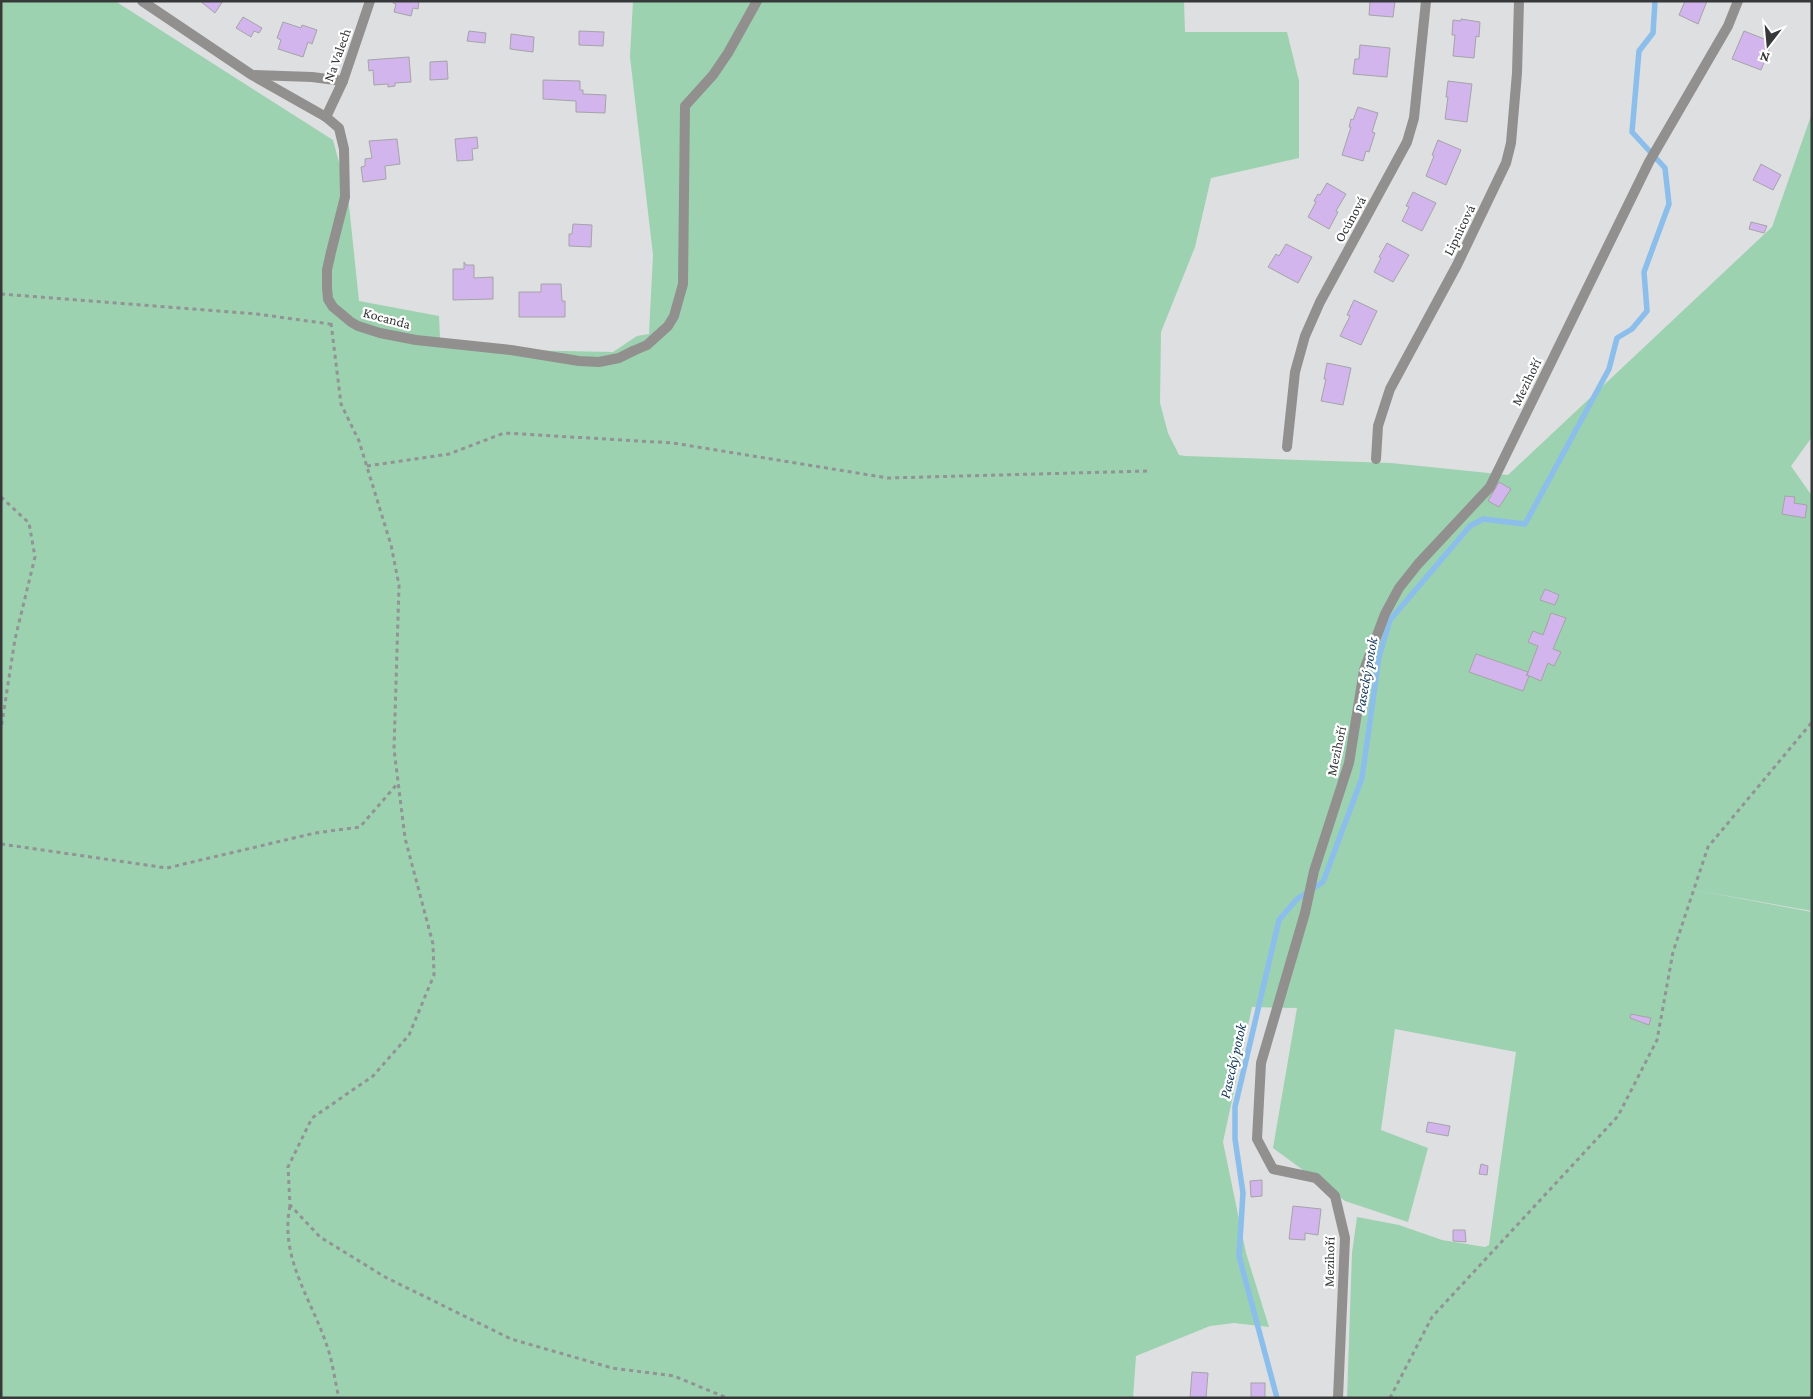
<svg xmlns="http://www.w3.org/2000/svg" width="1813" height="1399" viewBox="0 0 1813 1399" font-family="'Crimson Pro',serif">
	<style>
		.green { fill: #9cd2b0 }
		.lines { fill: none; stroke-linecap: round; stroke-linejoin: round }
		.stream { stroke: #8cbeeb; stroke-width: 5.5 }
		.building { fill: #d2b5ed; stroke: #a5a4a6 }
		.path { stroke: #919394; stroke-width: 3; stroke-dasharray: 4 4; stroke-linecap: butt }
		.lane { stroke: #91908f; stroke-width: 10 }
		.street { stroke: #91908f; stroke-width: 10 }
		.labels { text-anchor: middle; stroke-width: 4.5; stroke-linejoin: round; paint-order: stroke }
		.street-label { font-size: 14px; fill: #373839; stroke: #fff }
		.water-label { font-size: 15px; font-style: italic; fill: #103553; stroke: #fff }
	</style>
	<rect width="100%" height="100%" fill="#dddfe1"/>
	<!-- green -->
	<polygon class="green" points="1,1 115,1 333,140 348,196 359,301 439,316 440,338 514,350 613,352 637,336 649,334 653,255 630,57 633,1 1184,1 1185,32 1287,32 1299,81 1299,158 1211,178 1195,247 1161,332 1160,403 1168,433 1179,455 1185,456 1391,463 1508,475 1772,227 1812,113 1812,437 1791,466 1812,496 1812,911 1689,889 1812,912 1812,1398 1347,1398 1352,1253 1357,1217 1399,1225 1442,1240 1485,1247 1489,1245 1516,1052 1395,1029 1381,1130 1428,1148 1408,1222 1345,1201 1273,1148 1297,1008 1252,1007 1223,1142 1246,1253 1269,1327 1234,1323 1210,1326 1136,1356 1133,1398 1,1398"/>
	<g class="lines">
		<!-- stream -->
		<polyline class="stream" points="1277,1398 1239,1256 1243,1193 1235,1139 1235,1107 1279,920 1297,899 1323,882 1362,778 1379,657 1390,620 1470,526 1483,519 1525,524 1609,369 1617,338 1632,329 1647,311 1644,272 1669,204 1665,168 1632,132 1639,51 1653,33 1655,1"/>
	</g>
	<!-- building -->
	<g class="building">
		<polygon points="200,1 223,1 215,13"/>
		<polygon points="394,1 419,1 418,9 413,8 411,16 394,12 396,4 393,3"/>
		<polygon points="1370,1 1395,1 1393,17 1369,15"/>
		<polygon points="1685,1 1707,1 1698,24 1679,15"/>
		<polygon points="243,17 262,28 259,33 254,31 251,37 236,28"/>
		<polygon points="1461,19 1480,22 1479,37 1476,36 1474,58 1453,56 1455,35 1452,35 1453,20 1461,21"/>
		<polygon points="283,22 301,28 302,25 317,30 312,44 308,42 303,57 278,49 281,40 277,38"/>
		<polygon points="469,31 486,33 485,43 467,41"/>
		<polygon points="579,31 604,32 603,46 579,45"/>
		<polygon points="1744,31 1772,42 1761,70 1732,59"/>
		<polygon points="511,34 534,37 533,52 510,49"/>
		<polygon points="1360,45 1390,48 1387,77 1353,74 1355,59 1359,59"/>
		<polygon points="409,57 411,82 395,83 395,86 388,87 388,84 374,85 373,70 369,71 368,60"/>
		<polygon points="447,61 448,79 430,80 430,62"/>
		<polygon points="543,80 580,81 580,90 583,90 583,94 606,95 605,113 576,112 576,101 543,99"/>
		<polygon points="1448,81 1472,84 1467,122 1445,119 1448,97 1446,97"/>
		<polygon points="1358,107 1378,113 1372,132 1375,133 1369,152 1366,151 1363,161 1342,155 1351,127 1349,127 1351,119 1353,120"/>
		<polygon points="477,137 478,148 472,149 473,160 457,161 455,139"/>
		<polygon points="397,139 400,164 385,166 386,179 363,182 361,167 365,166 365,159 372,158 369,141"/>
		<polygon points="1438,140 1461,150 1446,185 1426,176 1434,156 1432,155"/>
		<polygon points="1761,164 1781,175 1773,190 1753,180"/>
		<polygon points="1327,183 1346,194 1336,211 1338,212 1329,229 1308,217 1316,202 1314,201 1318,194 1320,195"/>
		<polygon points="1413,192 1436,203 1422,231 1402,221 1409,207 1406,206"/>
		<polygon points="1751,222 1767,226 1764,233 1749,229"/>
		<polygon points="573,224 592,225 591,247 569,246 569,234 572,234"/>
		<polygon points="1387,243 1409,255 1393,282 1374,272 1381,258 1379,257"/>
		<polygon points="1286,244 1312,257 1298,283 1268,267 1276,254 1279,256"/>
		<polygon points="464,262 466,265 474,265 474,278 493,277 493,299 453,300 453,269 464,269"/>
		<polygon points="541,284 561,284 562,301 565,301 565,317 519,317 519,292 541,292"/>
		<polygon points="1354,300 1377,311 1361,345 1340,336 1350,316 1347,315"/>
		<polygon points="1327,363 1351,368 1343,405 1321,401 1326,379 1324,379"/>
		<polygon points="1499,482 1511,489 1499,507 1488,501"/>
		<polygon points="1785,496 1795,497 1794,503 1807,505 1805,518 1782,514"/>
		<polygon points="1545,589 1559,595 1555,605 1540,600"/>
		<polygon points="1551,613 1566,618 1553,649 1561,652 1554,666 1548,663 1541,681 1527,675 1538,646 1528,642 1533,631 1543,635"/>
		<polygon points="1476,654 1528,672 1526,675 1529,676 1523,691 1469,672"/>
		<polygon points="1631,1014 1651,1018 1649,1025 1630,1018"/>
		<polygon points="1428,1122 1450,1126 1448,1136 1426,1132"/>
		<polygon points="1481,1164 1488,1166 1487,1175 1479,1174"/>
		<polygon points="1262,1180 1262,1196 1251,1197 1250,1181"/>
		<polygon points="1293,1206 1321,1209 1318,1235 1305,1233 1305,1240 1289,1239"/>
		<polygon points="1453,1230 1465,1230 1466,1242 1453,1241"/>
		<polygon points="1192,1372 1208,1373 1206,1398 1190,1398"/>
		<rect x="1251" y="1383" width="14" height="15"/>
	</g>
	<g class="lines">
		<!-- path -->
		<g class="path">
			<polyline points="1,294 257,314 330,324"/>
			<polyline points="331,323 341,404 359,441 391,545 399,585 394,749 405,838 433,944 434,975 409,1035 373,1076 312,1118 288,1167 290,1205 320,1237 385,1277 511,1339 612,1368 674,1376 727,1398"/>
			<polyline points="367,466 449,454 504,433 673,443 888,478 1148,471"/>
			<polyline points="1,497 29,523 35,557 15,639 1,729"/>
			<polyline points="1,844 167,868 315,833 360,827 398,783"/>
			<path d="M290 1206C279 1259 313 1301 328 1349 333 1364 335 1382 339 1398"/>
			<polyline points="1390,1398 1432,1317 1618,1116 1657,1040 1673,952 1708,847 1812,722"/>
		</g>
		<!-- lane -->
		<polyline class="lane" points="633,351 647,345 668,326 674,316 683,284 685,106 713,75 728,53 757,1"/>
		<!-- street -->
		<g class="street">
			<polyline points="142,1 252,75 326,117 339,128 344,149 345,197 331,252 327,270 327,288 328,299 333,307 351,322 358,326 380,333 416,340 511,350 579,361 599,362 619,358 633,351"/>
			<polyline points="253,75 312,77 343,81"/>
			<polyline points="326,117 343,81 370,1"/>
			<polyline points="1287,447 1295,372 1305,336 1320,302 1407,142 1414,118 1426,1"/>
			<polyline points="1376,459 1378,426 1390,389 1457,265 1506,163 1511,143 1517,73 1519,1"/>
			<polyline points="1338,1398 1345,1238 1335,1196 1316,1178 1273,1169 1257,1139 1261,1063 1305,913 1314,871 1349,763 1364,670 1385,614 1399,588 1418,564 1490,487 1649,162 1728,26 1738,1"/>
		</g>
	</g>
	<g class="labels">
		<!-- street labels -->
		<g class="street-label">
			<text transform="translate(337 55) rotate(-70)" y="5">Na Valech</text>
			<text transform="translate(1350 219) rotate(-61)" y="5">Ocúnová</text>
			<text transform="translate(1459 230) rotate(-64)" y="5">Lipnicová</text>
			<text transform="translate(387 318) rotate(15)" y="5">Kocanda</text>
			<text transform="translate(1526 382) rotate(-64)" y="5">Mezihoří</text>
			<text transform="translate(1336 751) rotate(-78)" y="5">Mezihoří</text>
			<text transform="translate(1329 1262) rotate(-89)" y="5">Mezihoří</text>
		</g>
		<!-- water labels -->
		<g class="water-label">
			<text transform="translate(1366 675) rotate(-80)" y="5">Pasecký potok</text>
			<text transform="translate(1233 1061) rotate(-77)" y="5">Pasecký potok</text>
		</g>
	</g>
	<!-- border -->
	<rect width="1813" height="1399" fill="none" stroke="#373839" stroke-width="5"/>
	<!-- north arrow -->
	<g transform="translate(1768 45) rotate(196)" stroke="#ffffff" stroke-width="4" paint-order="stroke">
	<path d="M0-4L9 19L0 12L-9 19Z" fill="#373839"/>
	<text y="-8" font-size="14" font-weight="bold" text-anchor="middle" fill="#373839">N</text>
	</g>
</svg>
